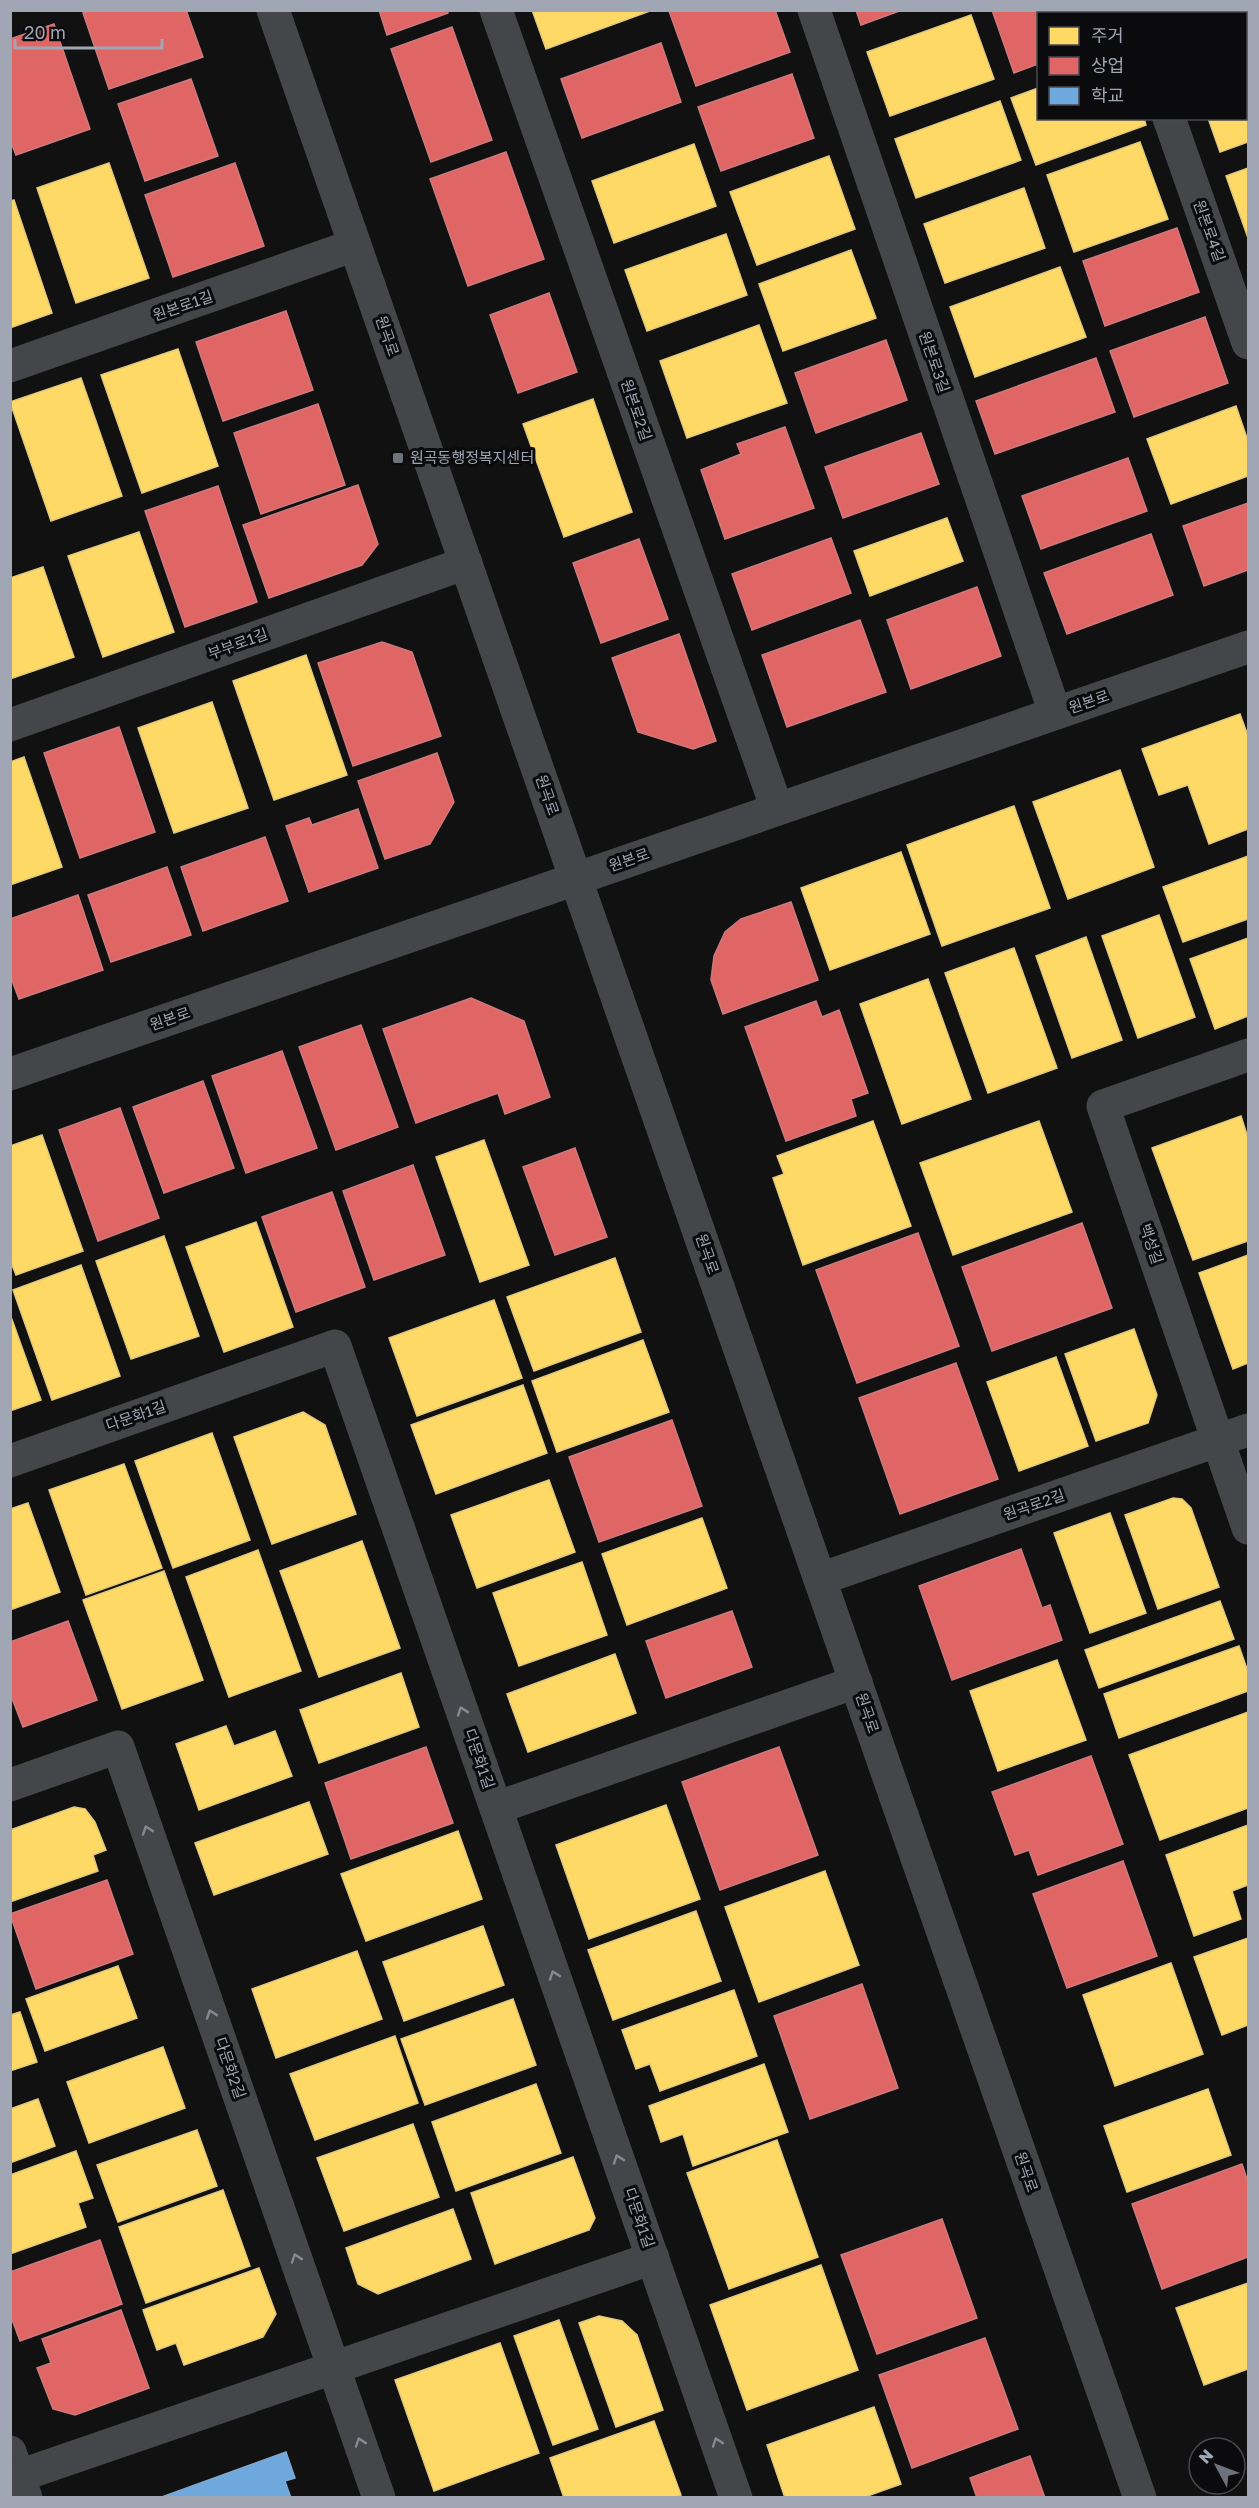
<svg xmlns="http://www.w3.org/2000/svg" width="1259" height="2508" viewBox="0 0 1259 2508" font-family="'Golos Text','Noto Sans KR',sans-serif">
	<style>
		.homes { fill: #ffd966; stroke: #e2ca7d; stroke-width: 1.5 }
		.shops { fill: #e06666; stroke: #cd797d; stroke-width: 1.5 }
		.schools { fill: #6fa8dc; stroke: #7ea7d0; stroke-width: 1.5 }
		.lines { fill: none; stroke-linecap: round; stroke-linejoin: round }
		.pedestrian { stroke: #45464a; stroke-width: 33 }
		.minor { stroke: #45464a; stroke-width: 33 }
		.tertiary { stroke: #45464a; stroke-width: 33 }
		.oneway { stroke: #858994 }
		.poi-dot { fill: #6e727a; stroke: #0b0b0d; stroke-width: 2 }
		.labels { text-anchor: middle; stroke-width: 6; stroke-linejoin: round; paint-order: stroke }
		.street-label { font-size: 15px; fill: #a0a6b3; stroke: #0b0b0d }
		.poi-label { font-size: 15px; fill: #a0a6b3; stroke: #0b0b0d; text-anchor: start }
	</style>
	<rect width="100%" height="100%" fill="#111"/>
	<!-- homes -->
	<g class="homes">
		<polygon points="532,10 650,10 650,11 546,49"/>
		<polygon points="971,15 994,79 890,116 867,52"/>
		<polygon points="1248,84 1248,142 1220,152 1208,118 1246,118 1246,85"/>
		<polygon points="1038,88 1038,118 1144,118 1146,125 1036,165 1011,98"/>
		<polygon points="1000,101 1021,160 916,198 895,139"/>
		<polygon points="1140,142 1168,219 1074,252 1047,175"/>
		<polygon points="694,144 716,206 614,243 592,181"/>
		<polygon points="829,156 855,229 757,265 730,192"/>
		<polygon points="109,163 149,278 76,303 37,188"/>
		<polygon points="1248,168 1248,238 1226,176"/>
		<polygon points="1024,188 1045,248 945,283 924,224"/>
		<polygon points="14,200 52,313 10,328 10,201"/>
		<polygon points="726,234 747,295 647,331 625,270"/>
		<polygon points="851,250 876,318 783,351 759,284"/>
		<polygon points="1060,267 1086,337 975,377 950,307"/>
		<polygon points="759,325 787,403 687,438 660,361"/>
		<polygon points="178,349 218,466 142,493 101,375"/>
		<polygon points="81,378 122,496 51,521 10,402"/>
		<polygon points="593,399 632,512 564,537 523,424"/>
		<polygon points="1236,406 1248,441 1248,476 1171,504 1147,439"/>
		<polygon points="947,518 963,561 870,596 854,551"/>
		<polygon points="139,532 174,632 103,657 68,556"/>
		<polygon points="43,567 74,657 10,679 10,578"/>
		<polygon points="306,655 347,775 274,800 233,681"/>
		<polygon points="212,702 248,808 174,833 138,728"/>
		<polygon points="1240,714 1248,736 1248,829 1209,844 1188,785 1159,795 1142,749"/>
		<polygon points="24,757 62,867 10,885 10,762"/>
		<polygon points="1120,770 1154,867 1068,899 1033,802"/>
		<polygon points="1014,806 1050,908 942,946 907,845"/>
		<polygon points="901,852 930,934 830,970 801,888"/>
		<polygon points="1248,856 1248,919 1183,942 1163,887"/>
		<polygon points="1159,915 1195,1017 1138,1038 1102,936"/>
		<polygon points="1086,937 1122,1040 1072,1058 1036,956"/>
		<polygon points="1248,938 1248,1016 1215,1029 1190,959"/>
		<polygon points="1014,948 1057,1068 988,1093 945,973"/>
		<polygon points="928,979 971,1099 902,1124 860,1004"/>
		<polygon points="1241,1116 1248,1138 1248,1241 1193,1260 1152,1148"/>
		<polygon points="873,1121 911,1226 803,1265 773,1178 784,1174 777,1156"/>
		<polygon points="1039,1121 1072,1212 953,1255 920,1163"/>
		<polygon points="42,1135 83,1251 16,1275 10,1260 10,1146"/>
		<polygon points="484,1140 529,1265 480,1282 436,1157"/>
		<polygon points="256,1222 293,1327 224,1352 186,1247"/>
		<polygon points="164,1236 199,1336 131,1359 96,1261"/>
		<polygon points="1248,1255 1248,1363 1233,1369 1199,1273"/>
		<polygon points="615,1258 641,1332 534,1371 507,1297"/>
		<polygon points="81,1265 120,1376 52,1400 13,1290"/>
		<polygon points="494,1300 522,1378 417,1416 389,1338"/>
		<polygon points="10,1314 41,1400 10,1411"/>
		<polygon points="1134,1329 1157,1395 1148,1423 1096,1441 1065,1354"/>
		<polygon points="643,1340 669,1412 557,1452 532,1381"/>
		<polygon points="1056,1357 1088,1446 1019,1471 987,1382"/>
		<polygon points="523,1385 547,1453 436,1494 411,1425"/>
		<polygon points="303,1412 325,1425 356,1514 272,1544 234,1437"/>
		<polygon points="212,1433 250,1540 173,1568 135,1461"/>
		<polygon points="124,1464 162,1568 86,1595 49,1490"/>
		<polygon points="549,1480 575,1552 477,1588 451,1515"/>
		<polygon points="1173,1498 1182,1499 1191,1508 1219,1587 1158,1609 1125,1515"/>
		<polygon points="28,1503 60,1592 10,1610 10,1509"/>
		<polygon points="1110,1513 1146,1613 1090,1633 1054,1533"/>
		<polygon points="702,1518 727,1588 627,1625 602,1554"/>
		<polygon points="362,1541 400,1648 319,1677 280,1571"/>
		<polygon points="258,1550 301,1671 229,1697 186,1577"/>
		<polygon points="582,1562 607,1635 519,1666 493,1593"/>
		<polygon points="164,1571 203,1680 122,1709 83,1600"/>
		<polygon points="1220,1601 1234,1639 1099,1688 1085,1650"/>
		<polygon points="1239,1646 1248,1672 1248,1691 1119,1738 1104,1694"/>
		<polygon points="615,1654 636,1713 528,1752 507,1694"/>
		<polygon points="1057,1660 1086,1740 998,1771 970,1691"/>
		<polygon points="401,1673 419,1727 319,1763 300,1710"/>
		<polygon points="1248,1712 1248,1808 1160,1840 1129,1755"/>
		<polygon points="226,1726 234,1746 275,1731 292,1776 199,1810 176,1744"/>
		<polygon points="309,1802 328,1854 214,1895 195,1843"/>
		<polygon points="666,1805 700,1899 589,1939 556,1845"/>
		<polygon points="74,1807 85,1809 95,1822 106,1850 93,1855 98,1871 10,1902 10,1830"/>
		<polygon points="1248,1825 1248,1885 1232,1891 1241,1919 1194,1936 1166,1855"/>
		<polygon points="458,1831 482,1899 366,1941 341,1874"/>
		<polygon points="825,1871 859,1965 759,2002 725,1907"/>
		<polygon points="696,1911 721,1981 613,2020 588,1950"/>
		<polygon points="483,1926 504,1985 404,2021 383,1962"/>
		<polygon points="1248,1938 1248,2025 1222,2035 1194,1957"/>
		<polygon points="357,1951 382,2019 276,2058 252,1989"/>
		<polygon points="1171,1963 1203,2054 1115,2086 1083,1995"/>
		<polygon points="118,1966 137,2018 45,2051 26,1999"/>
		<polygon points="734,1990 757,2056 660,2091 650,2064 636,2069 622,2030"/>
		<polygon points="513,1999 536,2065 425,2105 401,2039"/>
		<polygon points="20,2012 37,2062 10,2071 10,2015"/>
		<polygon points="395,2036 418,2103 315,2140 290,2074"/>
		<polygon points="163,2047 185,2108 89,2143 67,2082"/>
		<polygon points="764,2064 788,2132 693,2166 683,2134 661,2142 649,2106"/>
		<polygon points="536,2084 561,2153 456,2191 432,2122"/>
		<polygon points="1208,2089 1231,2155 1127,2192 1104,2126"/>
		<polygon points="38,2099 55,2146 10,2163 10,2109"/>
		<polygon points="413,2124 439,2197 344,2231 317,2158"/>
		<polygon points="197,2130 217,2186 118,2222 97,2165"/>
		<polygon points="777,2140 818,2257 729,2289 687,2173"/>
		<polygon points="76,2151 93,2198 78,2203 86,2227 10,2254 10,2175"/>
		<polygon points="573,2157 595,2218 589,2230 495,2264 471,2193"/>
		<polygon points="223,2190 250,2266 146,2303 119,2227"/>
		<polygon points="453,2209 471,2259 378,2294 358,2284 346,2248"/>
		<polygon points="821,2265 858,2370 747,2410 710,2305"/>
		<polygon points="259,2268 276,2314 263,2337 184,2365 176,2343 157,2350 143,2310"/>
		<polygon points="1248,2283 1248,2369 1204,2385 1176,2308"/>
		<polygon points="599,2316 622,2321 637,2335 663,2410 616,2427 579,2323"/>
		<polygon points="559,2320 598,2429 553,2445 514,2336"/>
		<polygon points="500,2343 539,2453 434,2491 395,2380"/>
		<polygon points="874,2407 901,2484 862,2498 785,2498 767,2445"/>
		<polygon points="654,2421 681,2495 673,2498 564,2498 550,2458"/>
	</g>
	<!-- shops -->
	<g class="shops">
		<polygon points="91,10 186,10 203,57 109,89 83,13"/>
		<polygon points="379,10 447,10 448,13 387,35"/>
		<polygon points="775,10 790,52 696,86 669,11"/>
		<polygon points="856,10 902,10 861,25"/>
		<polygon points="992,10 1104,10 1105,14 1038,14 1038,64 1014,73"/>
		<polygon points="1182,10 1248,10 1248,38 1246,39 1246,14 1183,14"/>
		<polygon points="54,24 90,129 16,155 10,140 10,39"/>
		<polygon points="452,27 492,140 431,162 391,49"/>
		<polygon points="661,43 681,102 582,138 561,79"/>
		<polygon points="792,74 814,138 721,171 698,107"/>
		<polygon points="191,79 218,156 145,181 118,104"/>
		<polygon points="506,152 544,259 468,286 430,179"/>
		<polygon points="235,163 264,246 173,277 145,195"/>
		<polygon points="1177,228 1199,292 1105,326 1083,261"/>
		<polygon points="549,293 577,372 518,393 490,315"/>
		<polygon points="286,311 313,390 223,421 196,342"/>
		<polygon points="1205,317 1228,383 1134,417 1110,351"/>
		<polygon points="886,340 907,400 816,433 795,373"/>
		<polygon points="1096,358 1115,412 995,454 976,401"/>
		<polygon points="318,404 345,485 261,514 234,433"/>
		<polygon points="785,427 814,508 725,539 701,470 741,454 737,444"/>
		<polygon points="921,433 939,484 843,518 825,467"/>
		<polygon points="1128,458 1147,511 1041,549 1022,496"/>
		<polygon points="358,485 378,544 362,565 269,598 243,525"/>
		<polygon points="218,486 257,602 185,627 145,511"/>
		<polygon points="1248,503 1248,570 1204,586 1183,526"/>
		<polygon points="1151,534 1173,595 1067,634 1044,573"/>
		<polygon points="831,538 851,593 752,630 732,574"/>
		<polygon points="639,539 668,619 601,643 573,563"/>
		<polygon points="977,587 1001,656 911,689 887,620"/>
		<polygon points="860,620 886,692 787,727 762,655"/>
		<polygon points="679,634 716,741 693,749 638,732 612,658"/>
		<polygon points="382,642 412,652 441,736 353,766 318,663"/>
		<polygon points="119,727 155,832 80,858 44,753"/>
		<polygon points="437,753 454,802 430,844 385,859 358,781"/>
		<polygon points="358,809 378,868 309,892 286,826 309,818 312,825"/>
		<polygon points="265,837 288,901 203,931 181,867"/>
		<polygon points="167,867 191,935 111,962 88,895"/>
		<polygon points="78,895 103,970 19,999 10,975 10,919"/>
		<polygon points="791,902 818,980 723,1014 711,980 714,956 725,932 741,919"/>
		<polygon points="471,998 524,1021 550,1097 505,1114 498,1093 416,1123 383,1029"/>
		<polygon points="816,1001 822,1017 839,1010 868,1093 851,1099 856,1116 786,1141 745,1027"/>
		<polygon points="361,1025 398,1127 336,1150 299,1047"/>
		<polygon points="282,1051 317,1148 246,1173 212,1076"/>
		<polygon points="203,1081 234,1168 164,1193 133,1107"/>
		<polygon points="120,1108 159,1218 98,1241 59,1130"/>
		<polygon points="575,1148 607,1237 555,1255 523,1167"/>
		<polygon points="413,1165 445,1255 374,1280 343,1191"/>
		<polygon points="332,1192 365,1287 296,1312 262,1217"/>
		<polygon points="1082,1223 1112,1308 992,1351 962,1267"/>
		<polygon points="918,1233 959,1346 857,1383 816,1270"/>
		<polygon points="956,1363 998,1479 900,1514 859,1398"/>
		<polygon points="672,1420 702,1506 599,1542 569,1457"/>
		<polygon points="1021,1549 1042,1608 1050,1605 1062,1640 952,1680 919,1586"/>
		<polygon points="732,1611 752,1667 666,1698 646,1641"/>
		<polygon points="68,1621 97,1700 23,1727 10,1693 10,1642"/>
		<polygon points="426,1747 453,1823 351,1859 325,1783"/>
		<polygon points="779,1747 818,1855 720,1890 682,1782"/>
		<polygon points="1091,1756 1123,1844 1038,1875 1029,1850 1015,1855 992,1792"/>
		<polygon points="1123,1861 1157,1956 1067,1988 1033,1894"/>
		<polygon points="107,1880 133,1954 36,1989 10,1914"/>
		<polygon points="862,1984 898,2088 810,2119 774,2016"/>
		<polygon points="1242,2164 1248,2182 1248,2257 1162,2289 1132,2204"/>
		<polygon points="942,2219 977,2318 877,2354 841,2255"/>
		<polygon points="100,2240 122,2304 20,2341 10,2314 10,2272"/>
		<polygon points="121,2310 149,2388 75,2415 53,2409 37,2368 51,2363 42,2339"/>
		<polygon points="985,2338 1018,2429 912,2468 879,2375"/>
		<polygon points="1030,2456 1045,2498 977,2498 970,2478"/>
	</g>
	<!-- schools -->
	<polygon class="schools" points="286,2452 295,2478 285,2481 291,2498 159,2498"/>
	<g class="lines">
		<!-- pedestrian -->
		<polyline class="pedestrian" points="10,2452 26,2498"/>
		<!-- minor -->
		<g class="minor">
			<polyline points="496,10 777,809"/>
			<polyline points="814,10 1055,713"/>
			<polyline points="1130,10 1131,14"/>
			<polyline points="1169,118 1248,343"/>
			<polyline points="10,366 355,245"/>
			<polyline points="10,725 466,563"/>
			<polyline points="1248,1055 1103,1106 1248,1528"/>
			<polyline points="10,1461 335,1346 736,2498"/>
			<polyline points="820,1579 1248,1430"/>
			<polyline points="10,1785 118,1747 379,2498"/>
			<polyline points="496,1808 856,1682"/>
			<polyline points="10,2479 653,2258"/>
		</g>
		<!-- tertiary -->
		<g class="tertiary">
			<polyline points="273,10 1140,2498"/>
			<polyline points="10,1074 1248,647"/>
		</g>
	</g>
	<!-- one-way arrows -->
	<defs><path id="oneway-chevron" d="M-2-3.5L2.5 0L-2 3.5" fill="none" stroke-width="1.6" stroke-linecap="round" stroke-linejoin="round" transform="scale(1.5)"/></defs>
	<g class="oneway">
		<use href="#oneway-chevron" transform="translate(462 1711) rotate(-109)"/>
		<use href="#oneway-chevron" transform="translate(147 1830) rotate(-109)"/>
		<use href="#oneway-chevron" transform="translate(554 1975) rotate(-109)"/>
		<use href="#oneway-chevron" transform="translate(211 2014) rotate(-109)"/>
		<use href="#oneway-chevron" transform="translate(618 2159) rotate(-109)"/>
		<use href="#oneway-chevron" transform="translate(296 2258) rotate(-109)"/>
		<use href="#oneway-chevron" transform="translate(360 2442) rotate(-109)"/>
		<use href="#oneway-chevron" transform="translate(717 2442) rotate(-109)"/>
	</g>
	<!-- markers -->
	<rect class="poi-dot" x="392" y="452" width="12" height="12" rx="3"/>
	<g class="labels">
		<!-- street labels -->
		<g class="street-label">
			<text transform="translate(1209 231) rotate(70)" y="5">원본로4길</text>
			<text transform="translate(183 306) rotate(-19)" y="5">원본로1길</text>
			<text transform="translate(387 336) rotate(71)" y="5">원곡로</text>
			<text transform="translate(934 362) rotate(71)" y="5">원본로3길</text>
			<text transform="translate(636 410) rotate(71)" y="5">원본로2길</text>
			<text transform="translate(238 644) rotate(-20)" y="5">부부로1길</text>
			<text transform="translate(1089 702) rotate(-19)" y="5">원본로</text>
			<text transform="translate(547 795) rotate(71)" y="5">원곡로</text>
			<text transform="translate(629 860) rotate(-19)" y="5">원본로</text>
			<text transform="translate(170 1019) rotate(-19)" y="5">원본로</text>
			<text transform="translate(1151 1244) rotate(71)" y="5">백성길</text>
			<text transform="translate(707 1254) rotate(71)" y="5">원곡로</text>
			<text transform="translate(136 1416) rotate(-19)" y="5">다문화1길</text>
			<text transform="translate(1034 1505) rotate(-19)" y="5">원곡로2길</text>
			<text transform="translate(867 1713) rotate(71)" y="5">원곡로</text>
			<text transform="translate(479 1759) rotate(71)" y="5">다문화1길</text>
			<text transform="translate(230 2068) rotate(71)" y="5">다문화2길</text>
			<text transform="translate(1026 2172) rotate(71)" y="5">원곡로</text>
			<text transform="translate(639 2218) rotate(71)" y="5">다문화1길</text>
		</g>
		<!-- poi labels -->
		<g class="poi-label">
			<text x="410" y="463">원곡동행정복지센터</text>
		</g>
	</g>
	<!-- border -->
	<rect width="1259" height="2508" fill="none" stroke="#a0a6b3" stroke-width="24"/>
	<!-- legend -->
	<rect x="1037" y="12" width="210" height="108" fill="#0b0b0d" stroke="#47494f" stroke-width="1.5"/>
	<rect x="1049" y="27" width="30" height="18" fill="#ffd966" stroke="#47494f" stroke-width="1.5"/>
	<text x="1091" y="42" font-size="18" fill="#a0a6b3">주거</text>
	<rect x="1049" y="57" width="30" height="18" fill="#e06666" stroke="#47494f" stroke-width="1.5"/>
	<text x="1091" y="72" font-size="18" fill="#a0a6b3">상업</text>
	<rect x="1049" y="87" width="30" height="18" fill="#6fa8dc" stroke="#47494f" stroke-width="1.5"/>
	<text x="1091" y="102" font-size="18" fill="#a0a6b3">학교</text>
	<!-- north arrow -->
	<g transform="translate(1217 2466) rotate(311)"><circle r="28" fill="#0b0b0d" stroke="#47494f" stroke-width="1.5"/>
	<path d="M0-4.5L10 22L0 15L-10 22Z" fill="#6e727a"/>
	<text y="-9" font-size="16" font-weight="bold" text-anchor="middle" fill="#a0a6b3">N</text>
	</g>
	<!-- scale -->
	<path d="M15 39v9h147v-9" fill="none" stroke="#a0a6b3" stroke-width="3"/>
	<text x="24" y="39" font-size="18" fill="#a0a6b3" stroke="#0b0b0d" stroke-width="4.5" paint-order="stroke">20 m</text>
</svg>
